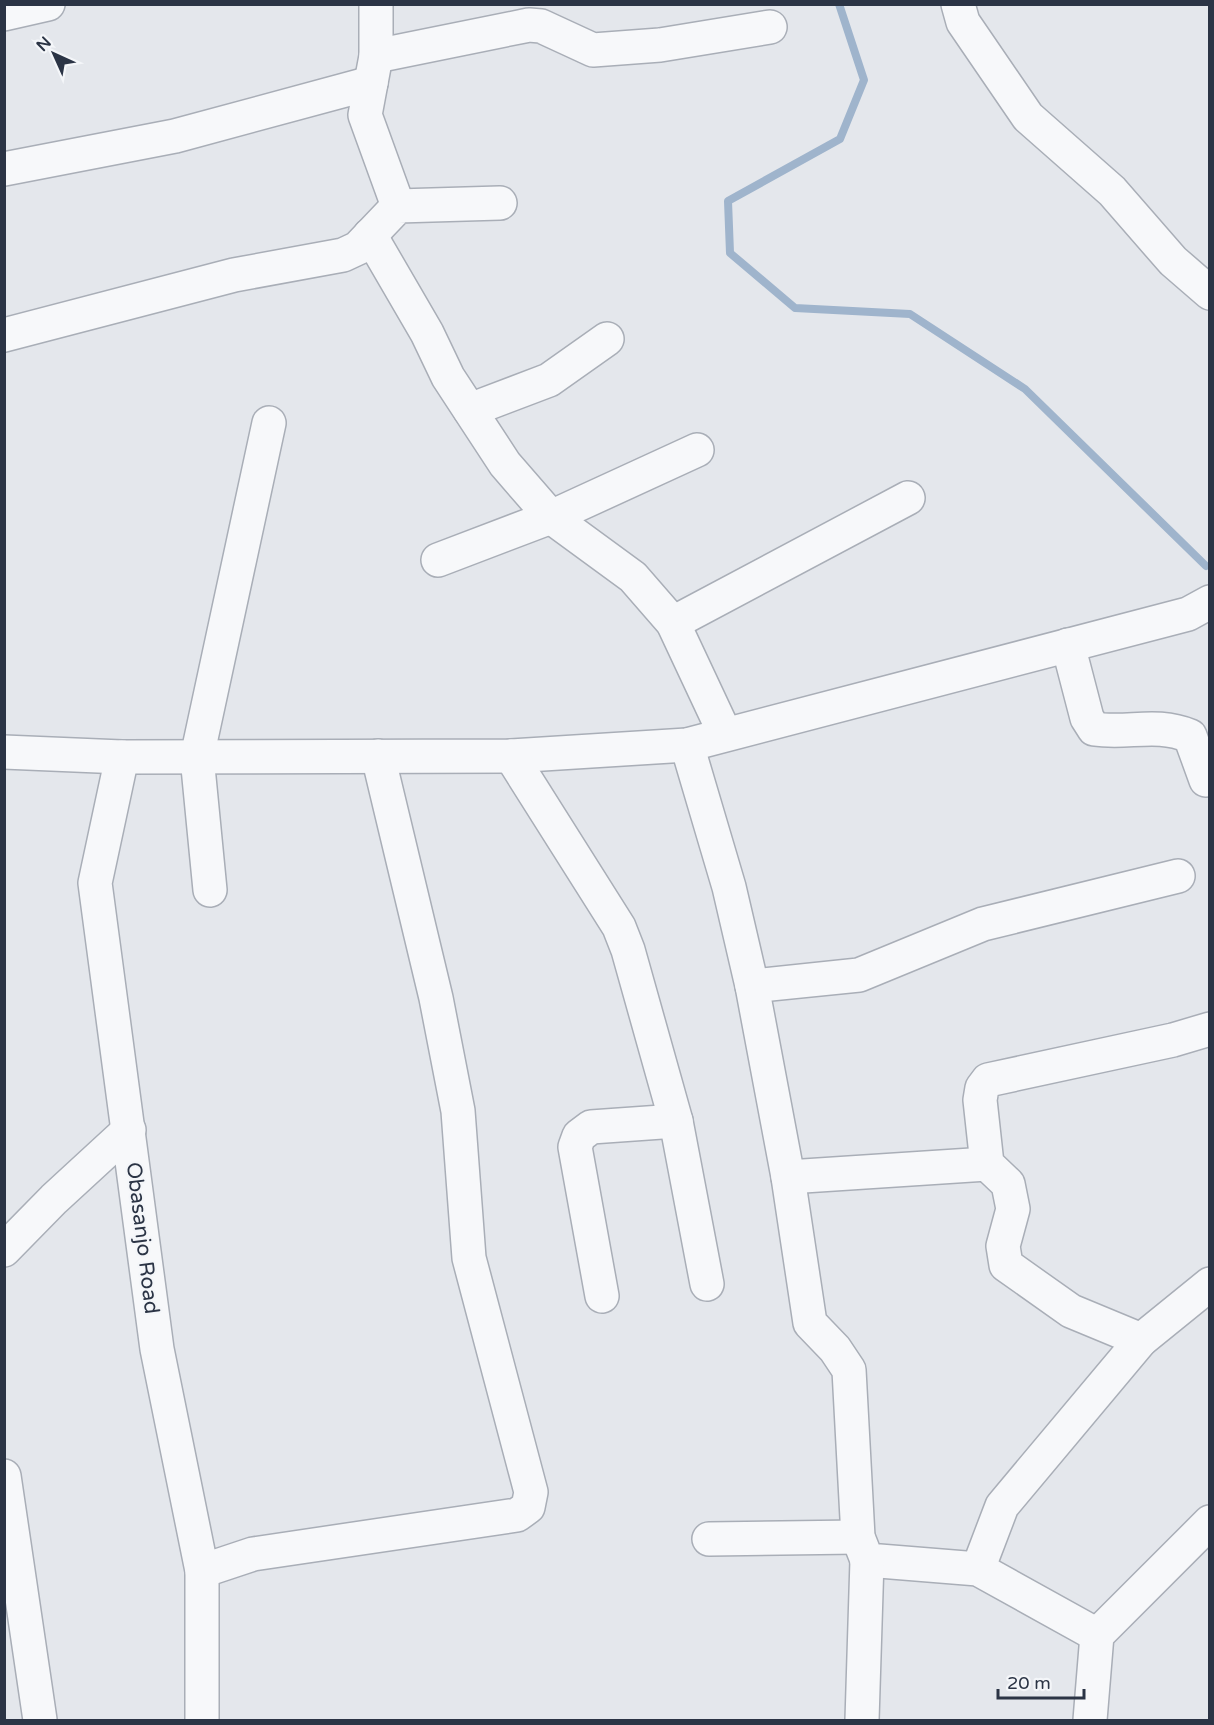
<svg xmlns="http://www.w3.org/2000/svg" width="1214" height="1725" viewBox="0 0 1214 1725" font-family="'Varela Round',sans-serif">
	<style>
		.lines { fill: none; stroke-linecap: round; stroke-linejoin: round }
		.stream { stroke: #9fb4cc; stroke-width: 8 }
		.minor-casing { stroke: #a9aeb7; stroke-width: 36 }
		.minor { stroke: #f7f8fa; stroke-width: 33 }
		.labels { text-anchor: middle; stroke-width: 4.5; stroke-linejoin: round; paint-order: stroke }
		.street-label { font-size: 21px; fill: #2b3445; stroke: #f4f6f9 }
	</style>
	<rect width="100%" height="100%" fill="#e4e7ec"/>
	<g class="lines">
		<!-- stream -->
		<polyline class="stream" points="839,4 864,80 840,139 728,201 730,253 795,308 910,314 1025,389 1206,566"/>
		<defs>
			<g id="minor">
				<polyline points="376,4 376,56 365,115 398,206"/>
				<polyline points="958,4 963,22 1028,117 1112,191 1173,261 1210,293"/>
				<polyline points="4,14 48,4"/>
				<polyline points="376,56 529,25 541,26 593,50 660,45 770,27"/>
				<polyline points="4,169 175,136 371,83"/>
				<polyline points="370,235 427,333 448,377 505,464 551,517 633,577 673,623 725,734"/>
				<polyline points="4,335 234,275 343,255 358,248 398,206 500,203"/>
				<polyline points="470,410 549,380 607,339"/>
				<polyline points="438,560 551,517 697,450"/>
				<polyline points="673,623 908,498"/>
				<path d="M1068 645 1087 718 1094 729C1129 734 1156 722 1190 736L1206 780"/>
				<polyline points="687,745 729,887 752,986 788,1177 810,1323 835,1349 849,1370 858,1537 867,1560 978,1569 1097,1635"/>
				<polyline points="4,752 122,757 511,756 687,745 1188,614 1210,602"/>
				<polyline points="511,756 619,927 628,950 676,1121 707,1284"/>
				<polyline points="122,757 95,883 157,1349 202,1571 202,1720"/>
				<polyline points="210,890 197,757 269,423"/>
				<polyline points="752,986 859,975 983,924 1178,876"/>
				<polyline points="788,1177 987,1164"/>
				<polyline points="4,1250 54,1199 129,1130"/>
				<polyline points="602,1296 575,1147 579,1136 591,1127 676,1121"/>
				<polyline points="1141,1340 1071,1311 1006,1265 1003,1246 1013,1209 1008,1184 987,1164 980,1100 982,1088 988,1080 1173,1040 1210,1029"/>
				<polyline points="4,1476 40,1720"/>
				<polyline points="709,1539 858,1537"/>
				<polyline points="978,1569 1002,1506 1141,1340 1210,1284"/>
				<polyline points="202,1571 253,1554 517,1515 528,1507 531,1492 469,1258 458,1111 436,998 378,756"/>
				<polyline points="862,1720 867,1560"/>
				<polyline points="1090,1720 1097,1635 1210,1522"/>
			</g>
		</defs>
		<!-- minor casing -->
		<use href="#minor" class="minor-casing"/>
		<!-- minor -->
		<use href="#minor" class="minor"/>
	</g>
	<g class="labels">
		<!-- street labels -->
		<g class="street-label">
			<text transform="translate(143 1238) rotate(83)" y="7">Obasanjo Road</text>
		</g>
	</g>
	<!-- border -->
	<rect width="1214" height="1725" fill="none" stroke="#2b3445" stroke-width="12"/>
	<!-- north arrow -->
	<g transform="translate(54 54) rotate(315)" stroke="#f4f6f9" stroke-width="4.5" paint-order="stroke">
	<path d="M0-4.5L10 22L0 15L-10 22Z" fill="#2b3445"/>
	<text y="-9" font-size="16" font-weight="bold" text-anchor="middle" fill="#2b3445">N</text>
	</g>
	<!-- scale -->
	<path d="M998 1689v9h86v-9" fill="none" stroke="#2b3445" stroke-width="3"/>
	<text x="1007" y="1689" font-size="18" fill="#2b3445" stroke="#f4f6f9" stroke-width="4.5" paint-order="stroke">20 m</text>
</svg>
